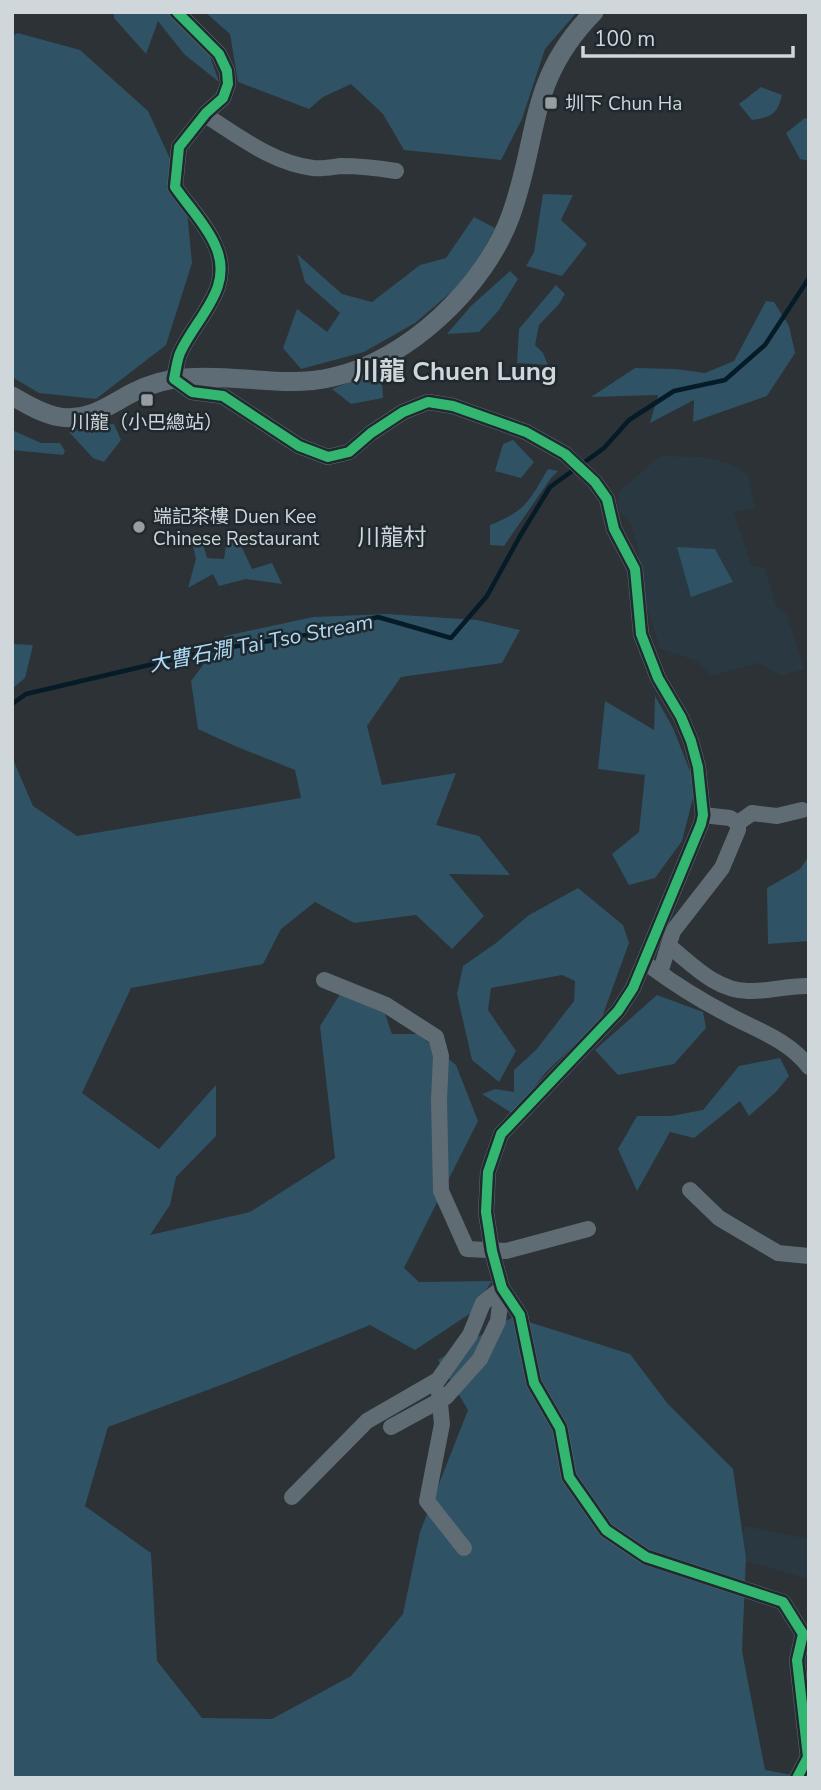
<svg xmlns="http://www.w3.org/2000/svg" width="821" height="1790" viewBox="0 0 821 1790" font-family="'Nunito Sans','Noto Sans TC',sans-serif">
	<style>
		.built { fill: #293841 }
		.green { fill: #2f5265 }
		.lines { fill: none; stroke-linecap: round; stroke-linejoin: round }
		.stream { stroke: #051b27; stroke-width: 4.5 }
		.minor { stroke: #5f6c74; stroke-width: 16 }
		.major { stroke: #5e6d75; stroke-width: 19 }
		.cycleway-casing { stroke: #1f292f; stroke-width: 15 }
		.cycleway { stroke: #33b770; stroke-width: 10 }
		.poi-dot { fill: #979da1; stroke: #1f292f; stroke-width: 2.5 }
		.labels { text-anchor: middle; stroke-width: 5; stroke-linejoin: round; paint-order: stroke }
		.poi-label { font-size: 19px; fill: #d0d7db; stroke: #1f292f; text-anchor: start }
		.water-label { font-size: 21px; font-style: italic; fill: #afdbf5; stroke: #1f292f }
		.quarter-label { font-size: 23px; fill: #d0d7db; stroke: #1f292f }
		.district-label { font-size: 26px; font-weight: bold; fill: #d0d7db; stroke: #1f292f }
	</style>
	<rect width="100%" height="100%" fill="#2c3235"/>
	<!-- built -->
	<g class="built">
		<polygon points="660,456 705,457 731,464 748,475 755,508 734,512 751,565 765,568 776,605 787,615 804,669 782,676 758,663 712,676 697,661 660,649 643,594 638,548 629,521 619,512 618,492"/>
		<polygon points="745,1526 809,1539 809,1579 736,1559"/>
	</g>
	<!-- green -->
	<g class="green">
		<polygon points="114,12 187,12 199,25 219,82 184,54 158,21 146,54 114,18"/>
		<polygon points="205,12 577,12 545,49 522,119 501,160 404,150 383,114 351,84 323,97 309,109 238,82 230,34"/>
		<polygon points="18,33 80,50 148,111 185,191 192,263 166,345 96,399 39,393 12,377 12,36"/>
		<path d="M761 87 782 95C777 115 771 117 752 120L739 104Z"/>
		<polygon points="805,118 809,120 809,161 800,159 786,133"/>
		<polygon points="543,194 573,195 561,220 587,244 562,276 526,266 534,252"/>
		<polygon points="474,217 495,228 481,256 456,288 415,323 364,352 301,369 283,348 297,309 327,332 340,313 305,282 297,254 342,294 372,302 420,265 446,258"/>
		<polygon points="510,271 518,279 499,310 479,332 447,334 471,306"/>
		<polygon points="556,285 565,294 559,304 539,325 535,345 543,353 548,365 517,363 519,329"/>
		<polygon points="766,301 774,302 789,326 795,353 767,396 693,422 694,400 650,423 658,395 591,397 635,368 676,369 705,373 734,361"/>
		<polygon points="374,372 382,380 383,398 351,404 332,389"/>
		<polygon points="114,424 121,440 104,462 93,458 69,432 85,426"/>
		<polygon points="12,430 41,443 60,443 65,451 63,455 12,450"/>
		<polygon points="513,440 534,462 521,478 495,471 503,444"/>
		<path d="M548 469 558 471 551 478 504 546 490 545V525C526 511 529 501 548 469Z"/>
		<polygon points="228,531 243,550 252,569 272,563 282,584 246,579 219,586 213,574 188,588 196,559 192,542 202,540 207,558 224,559"/>
		<polygon points="677,547 715,549 733,582 691,597"/>
		<polygon points="387,614 477,620 520,630 502,663 401,677 367,726 382,785 456,773 436,825 479,836 510,875 449,874 484,916 452,949 416,915 354,923 315,902 281,929 263,964 131,988 82,1093 159,1149 216,1085 216,1136 176,1177 170,1205 150,1235 250,1212 335,1158 320,1026 347,983 381,1002 392,1034 418,1034 456,1065 478,1121 404,1268 419,1282 492,1281 471,1313 415,1350 370,1325 229,1382 108,1427 85,1506 151,1553 157,1661 202,1718 272,1719 351,1676 403,1614 420,1532 468,1410 438,1360 513,1317 630,1354 668,1404 733,1469 746,1558 742,1651 765,1770 809,1778 12,1778 12,757 33,806 77,836 301,798 295,770 235,746 198,729 191,681 225,636 313,617"/>
		<polygon points="12,644 33,645 25,678 12,689"/>
		<polygon points="655,696 673,728 696,786 682,841 655,878 629,885 612,854 639,832 645,775 598,769 605,701 654,730"/>
		<polygon points="809,856 809,941 768,944 767,888 800,869"/>
		<polygon points="578,888 623,925 629,943 601,1020 546,1072 513,1114 482,1094 495,1089 514,1092 514,1070 536,1050 574,1001 575,981 562,975 491,988 488,1010 516,1051 499,1082 472,1060 457,994 463,966 496,943 529,915"/>
		<polygon points="657,995 703,1012 706,1028 674,1064 618,1075 595,1050"/>
		<polygon points="780,1058 789,1076 776,1092 749,1116 740,1101 694,1138 670,1132 637,1191 618,1149 637,1116 671,1116 703,1110 739,1066"/>
	</g>
	<g class="lines">
		<!-- stream -->
		<g class="stream">
			<polyline points="582,464 604,448 629,420 674,391 725,380 765,345 809,278"/>
			<polyline points="12,704 26,694 213,650 312,634 378,617 451,638 487,596 520,536 550,487 575,469"/>
		</g>
		<!-- minor -->
		<g class="minor">
			<path d="M177 12 219 54 227 71 228 84 223 98 206 113 179 147 175 187C188 206 206 224 215 245 235 288 197 316 180 353 177 360 176 370 174 379L192 392 223 396 299 446 328 457 349 452 371 433 403 412 428 402 453 406 526 432 565 454 595 482 607 499 614 529 635 569 641 634 658 678 681 717 691 741 698 767 703 815 701 824 633 988 618 1011 501 1134 488 1172 486 1212 492 1251 502 1288 520 1315 534 1383 560 1428 569 1477 606 1530 646 1557 783 1602 803 1634 797 1660 808 1757 797 1778"/>
			<path d="M205 115C239 136 272 163 313 168 322 169 332 167 341 166 359 166 377 168 396 171"/>
			<polyline points="738,823 752,813 777,816 802,810"/>
			<path d="M669 946C692 964 716 991 748 991 768 992 788 985 809 986"/>
			<path d="M653 968C676 985 702 1001 727 1014 756 1030 789 1040 809 1067"/>
			<polyline points="660,973 673,931 722,868 738,830 738,823 730,818 703,815"/>
			<polyline points="324,980 386,1005 436,1037 441,1056 439,1100 441,1191 467,1249 506,1251 588,1229"/>
			<polyline points="690,1190 719,1218 778,1253 809,1256"/>
			<polyline points="439,1393 442,1424 427,1501 464,1548"/>
			<polyline points="391,1427 446,1397 480,1359 498,1321 502,1288"/>
			<polyline points="292,1497 367,1421 438,1380 470,1335 483,1303 502,1288"/>
		</g>
		<!-- major -->
		<path class="major" d="M12 396C28 405 43 414 60 417 89 422 110 404 134 392 150 384 167 379 185 378 234 373 284 389 333 377 408 360 485 287 511 215 540 134 527 80 594 12"/>
		<defs>
			<path id="cycleway" d="M177 12 219 54 227 71 228 84 223 98 206 113 179 147 175 187C188 206 206 224 215 245 235 288 197 316 180 353 177 360 176 370 174 379L192 392 223 396 299 446 328 457 349 452 371 433 403 412 428 402 453 406 526 432 565 454 595 482 607 499 614 529 635 569 641 634 658 678 681 717 691 741 698 767 703 815 701 824 633 988 618 1011 501 1134 488 1172 486 1212 492 1251 502 1288 520 1315 534 1383 560 1428 569 1477 606 1530 646 1557 783 1602 803 1634 797 1660 808 1757 797 1778"/>
		</defs>
		<!-- cycleway casing -->
		<use href="#cycleway" class="cycleway-casing"/>
		<!-- cycleway -->
		<use href="#cycleway" class="cycleway"/>
	</g>
	<!-- markers -->
	<g class="poi-dot">
		<rect x="544" y="96" width="14" height="14" rx="3.5"/>
		<rect x="140" y="393" width="14" height="14" rx="3.5"/>
		<circle cx="139" cy="527" r="7"/>
	</g>
	<g class="labels">
		<!-- poi labels -->
		<g class="poi-label">
			<text x="565" y="110">圳下 Chun Ha</text>
			<text x="147" y="429" text-anchor="middle">川龍（小巴總站）</text>
			<text x="153" y="523">端記茶樓 Duen Kee<tspan x="153" dy="22">Chinese Restaurant</tspan></text>
		</g>
		<!-- water labels -->
		<g class="water-label">
			<text transform="translate(261 643) rotate(-11)" y="7">大曹石澗 Tai Tso Stream</text>
		</g>
		<!-- quarter labels -->
		<g class="quarter-label">
			<text x="392" y="545">川龍村</text>
		</g>
		<!-- district labels -->
		<g class="district-label">
			<text x="455" y="380">川龍 Chuen Lung</text>
		</g>
	</g>
	<!-- border -->
	<rect width="821" height="1790" fill="none" stroke="#d0d7db" stroke-width="28"/>
	<!-- scale -->
	<path d="M583 46v10h210v-10" fill="none" stroke="#d0d7db" stroke-width="3.5"/>
	<text x="594" y="46" font-size="21" fill="#d0d7db" stroke="#1f292f" stroke-width="5" paint-order="stroke">100 m</text>
</svg>
